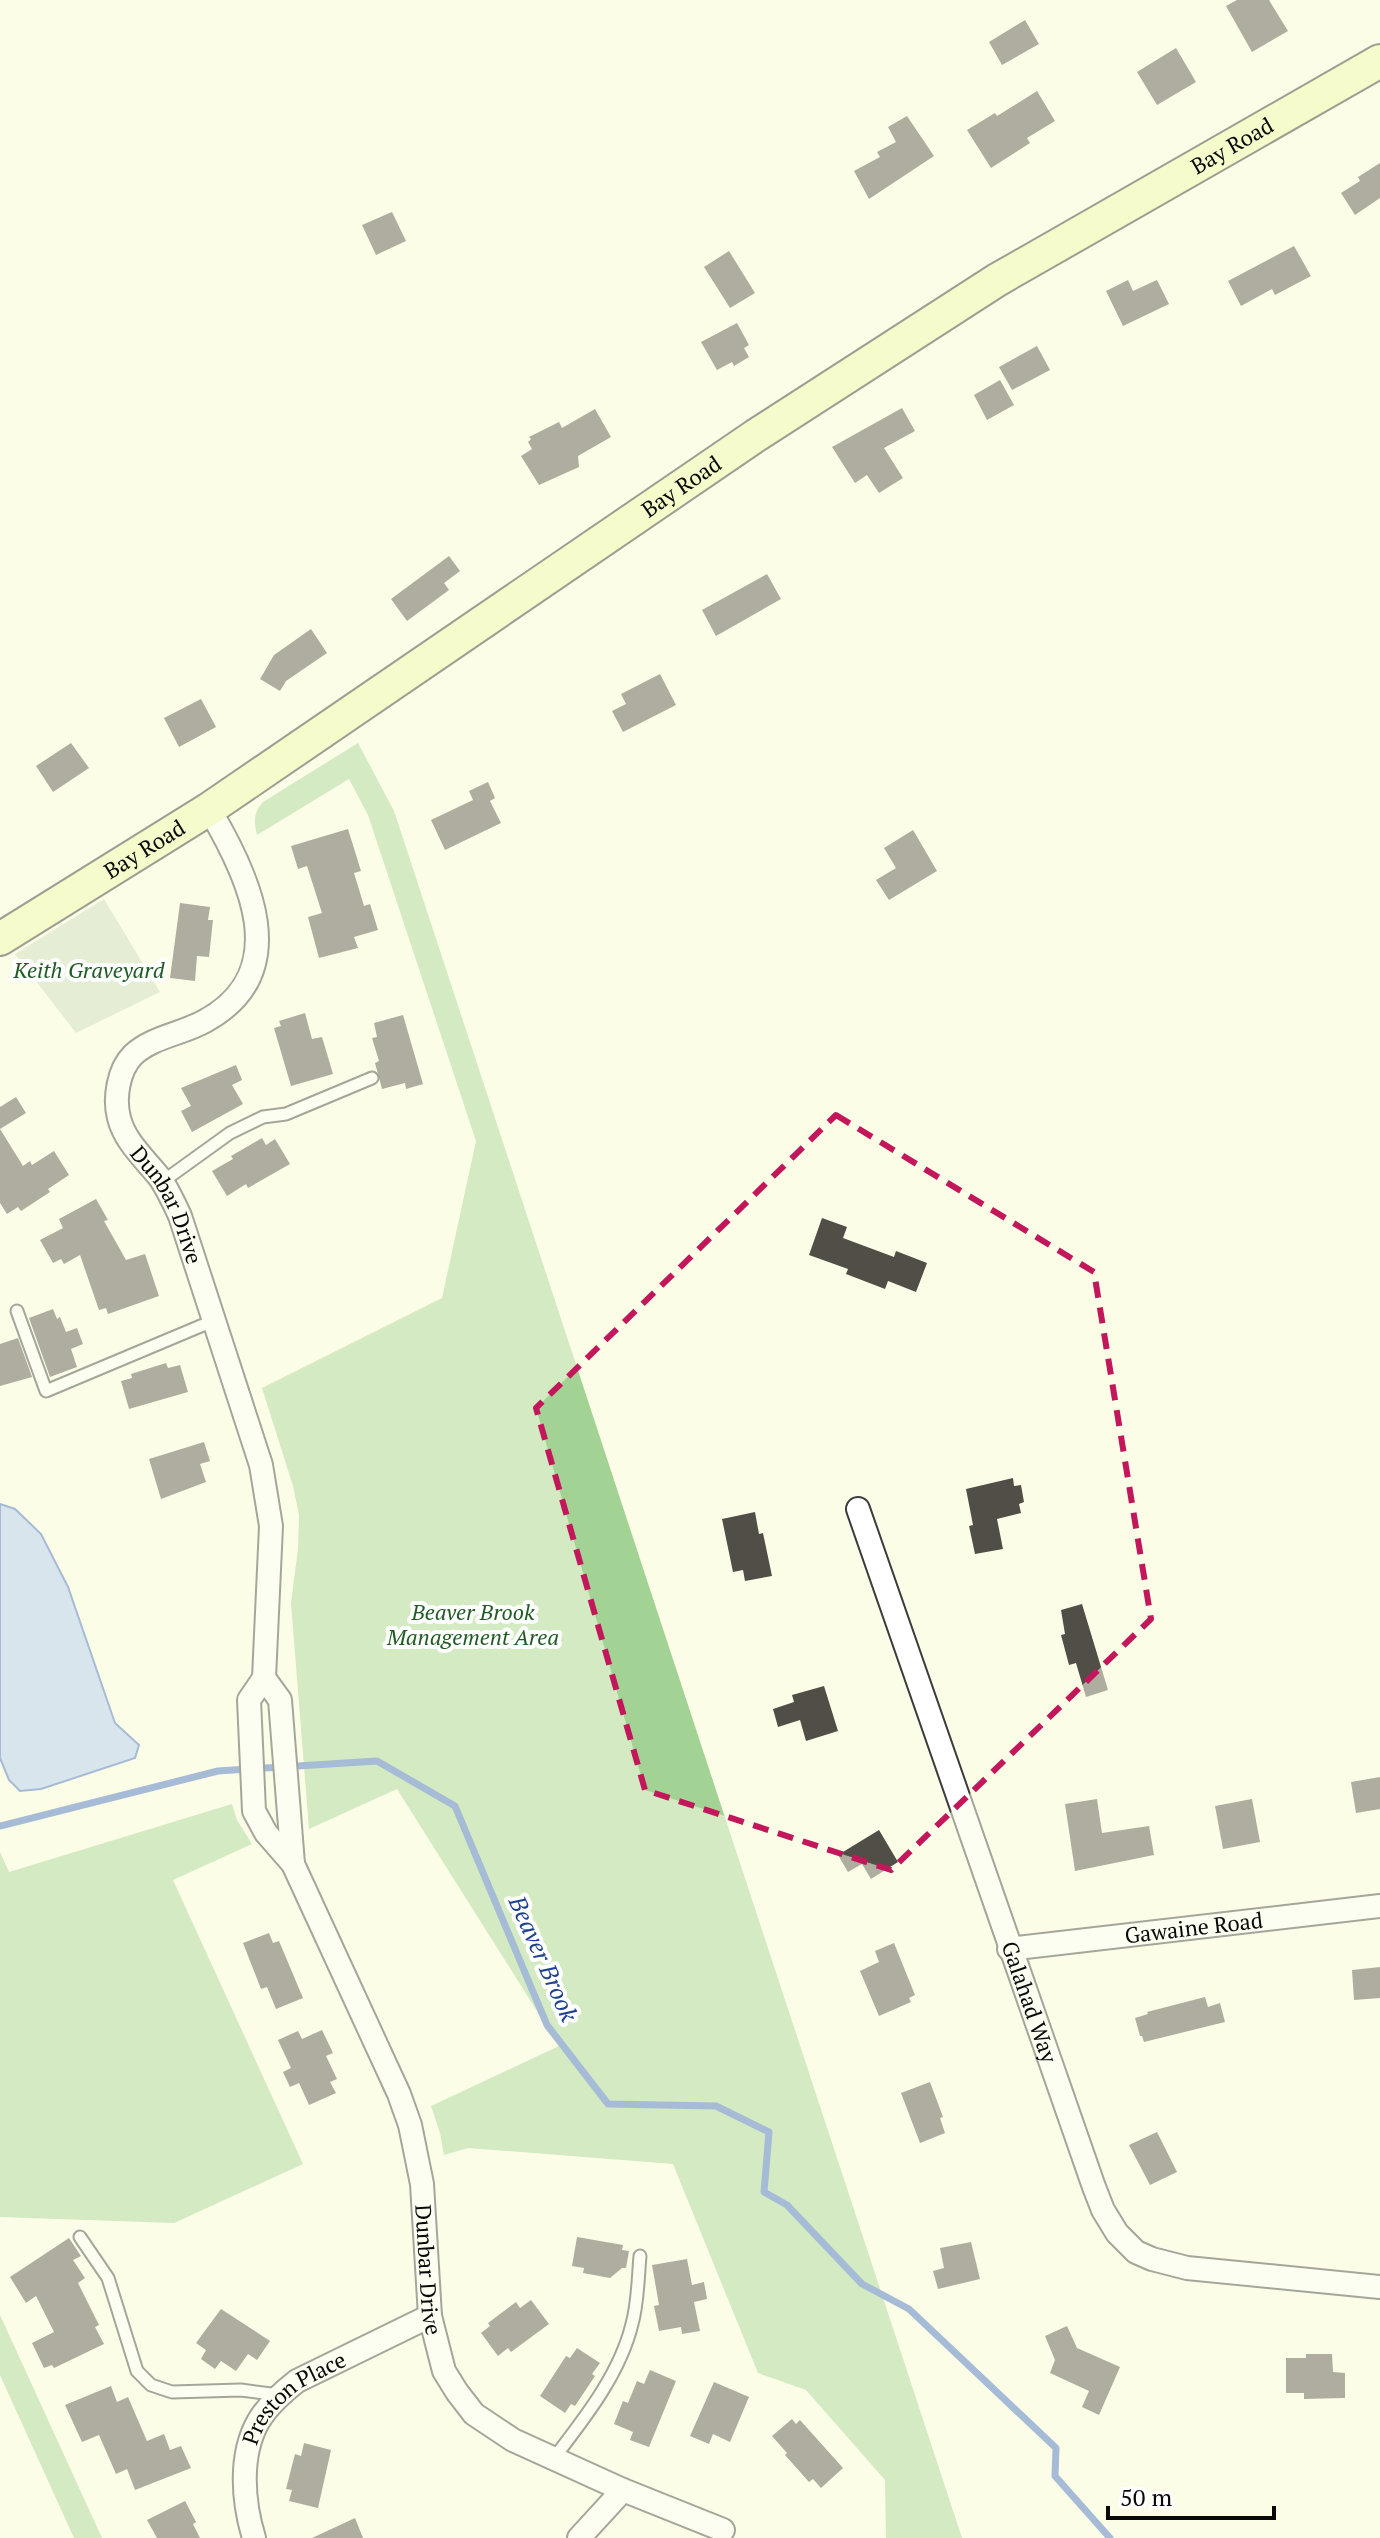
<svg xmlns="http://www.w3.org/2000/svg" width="1380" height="2538" viewBox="0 0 1380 2538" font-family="'PT Serif',serif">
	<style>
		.forest { fill: #a2d395 }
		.cemetery { fill: #c9dcbc }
		.water { fill: #b0c8f1; stroke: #3d6bc2; stroke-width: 2 }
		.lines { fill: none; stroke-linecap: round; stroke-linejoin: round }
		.stream { stroke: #3d6bc2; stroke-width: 7 }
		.building { fill: #514d47 }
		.lane-casing { stroke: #3c3c3c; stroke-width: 15 }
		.street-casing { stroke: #3c3c3c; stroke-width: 26 }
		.secondary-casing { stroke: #2b2b2b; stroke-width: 36 }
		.lane { stroke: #fff; stroke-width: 11 }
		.street { stroke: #fff; stroke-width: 22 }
		.secondary { stroke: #edf9a7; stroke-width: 32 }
		.marked { fill: none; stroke: #c2185b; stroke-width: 6; stroke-dasharray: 16 10; stroke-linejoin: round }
		.labels { text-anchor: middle; stroke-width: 8; stroke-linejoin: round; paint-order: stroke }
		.street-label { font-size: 22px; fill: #090909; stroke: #fff }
		.park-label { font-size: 22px; font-style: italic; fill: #205b23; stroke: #fff }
		.water-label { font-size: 24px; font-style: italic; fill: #1e4190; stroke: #fff }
	</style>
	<rect width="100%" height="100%" fill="#fcfde7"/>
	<!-- forest -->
	<g class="forest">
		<path d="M358 743 394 811 962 2538H886L885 2480 806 2390 758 2373 673 2164 468 2148 444 2155 440 2133 431 2106 559 2046 397 1789 309 1829 291 1603 298 1549 299 1515 293 1486 262 1388 442 1298 476 1141 368 815 349 779 257 835C254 822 253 813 263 802Z"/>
		<polygon points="232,1804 237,1820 252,1844 173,1880 303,2164 174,2223 0,2217 0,1852 9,1872"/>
		<polygon points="0,2315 102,2538 74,2538 0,2375"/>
	</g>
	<!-- cemetery -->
	<polygon class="cemetery" points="104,899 160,992 76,1033 15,954"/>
	<!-- water -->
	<polygon class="water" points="0,1504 15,1509 41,1534 68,1587 115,1723 139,1745 135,1758 41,1789 20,1791 9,1780 0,1758"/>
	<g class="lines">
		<!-- stream -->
		<polyline class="stream" points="0,1826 218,1771 377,1761 455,1806 547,2025 608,2104 716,2106 769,2132 764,2192 787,2205 862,2284 909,2309 1056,2448 1055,2476 1110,2538"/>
	</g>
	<!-- building -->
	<g class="building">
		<polygon points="1237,0 1269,0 1288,31 1252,52 1226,6"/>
		<polygon points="1025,20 1039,44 1002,65 989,42"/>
		<polygon points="1176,48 1196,82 1157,105 1137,72"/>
		<polygon points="1037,91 1055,121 1027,138 1030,143 991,168 967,130 995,113 997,116"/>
		<polygon points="907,116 934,156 869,199 854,171 880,157 877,152 896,142 888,127"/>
		<polygon points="1380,163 1380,198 1355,215 1341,193 1360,181 1358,177"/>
		<polygon points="392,212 406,241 376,255 362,225"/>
		<polygon points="1294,246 1311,276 1275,295 1272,289 1241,306 1228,281"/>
		<polygon points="729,251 755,293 730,308 704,267"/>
		<polygon points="1128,280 1133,291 1157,280 1169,304 1123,326 1106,291"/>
		<polygon points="737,323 749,345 744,348 749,357 734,366 732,362 717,370 701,342"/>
		<polygon points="1037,346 1050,370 1012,390 999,367"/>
		<polygon points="1000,380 1014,405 987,420 974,395"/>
		<polygon points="902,408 915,431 884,448 903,478 879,493 867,475 855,483 832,447"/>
		<polygon points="595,409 611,437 578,456 579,467 539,485 521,456 532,449 528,442 531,439 529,437 559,422 562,428"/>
		<polygon points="449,556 460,571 444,583 449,590 407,621 391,599"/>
		<polygon points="767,574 781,599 716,636 702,610"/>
		<polygon points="311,629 327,653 286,681 280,691 260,679 274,655"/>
		<polygon points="660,674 676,705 623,732 612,711 626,704 621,694"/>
		<polygon points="201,699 216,727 179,747 164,718"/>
		<polygon points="71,743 89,768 53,792 36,766"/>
		<polygon points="488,782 495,798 490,801 501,823 445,850 431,820 473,800 469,791"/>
		<polygon points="348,829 361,871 354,873 364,906 370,904 378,930 354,937 358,948 319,958 308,917 322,913 307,866 298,869 291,846"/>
		<polygon points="913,830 937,871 889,900 876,880 896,868 884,848"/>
		<polygon points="180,903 210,907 208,920 213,920 209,957 197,956 195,981 170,978"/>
		<polygon points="305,1013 312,1039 322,1037 333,1074 291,1086 274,1028 281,1026 279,1021"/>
		<polygon points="403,1015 423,1084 406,1089 405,1083 382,1089 375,1063 379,1061 372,1038 377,1037 374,1023"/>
		<polygon points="236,1065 242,1080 232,1085 243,1104 192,1132 181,1111 191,1106 181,1088"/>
		<polygon points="16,1097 26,1113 0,1129 23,1166 30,1161 32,1165 54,1151 69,1175 48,1189 50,1192 21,1211 18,1207 7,1214 0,1203 0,1107"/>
		<polygon points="262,1138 266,1145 275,1139 290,1164 248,1188 246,1184 227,1196 212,1171 233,1159 231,1156"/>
		<polygon points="96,1199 108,1220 104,1221 126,1260 145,1254 159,1296 108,1314 106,1308 99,1310 80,1255 64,1264 61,1259 53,1263 40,1240 63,1228 59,1219"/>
		<polygon points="822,1218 847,1227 843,1238 894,1257 896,1251 927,1263 916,1292 888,1281 885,1289 846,1274 848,1269 809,1255"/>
		<polygon points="53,1309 57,1319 60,1317 66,1332 77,1328 83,1344 71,1349 77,1367 50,1377 29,1318"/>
		<polygon points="18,1338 32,1377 0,1386 0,1344"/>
		<polygon points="166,1363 168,1368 180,1365 188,1392 129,1409 121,1381 132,1378 131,1374"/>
		<polygon points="204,1442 210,1461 200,1464 206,1482 161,1499 149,1459"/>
		<polygon points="1013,1478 1014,1486 1021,1485 1024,1502 1019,1504 1021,1513 997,1519 1003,1549 975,1554 969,1526 973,1525 966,1489"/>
		<polygon points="755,1512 759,1534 763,1533 772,1576 745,1581 743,1570 733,1572 722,1519"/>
		<polygon points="1082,1604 1108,1690 1086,1697 1076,1663 1069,1665 1061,1635 1065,1634 1061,1610"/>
		<polygon points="824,1686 838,1731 806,1741 800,1720 778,1727 773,1709 794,1702 792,1695"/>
		<polygon points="1380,1777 1380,1809 1356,1813 1351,1782"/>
		<polygon points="1097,1799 1102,1833 1149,1826 1154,1855 1075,1871 1065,1804"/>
		<polygon points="1252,1799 1260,1842 1223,1849 1215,1806"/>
		<polygon points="879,1830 898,1862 871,1879 862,1864 848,1872 838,1855"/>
		<polygon points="269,1933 273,1943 279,1941 303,1998 276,2009 267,1987 261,1989 243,1943"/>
		<polygon points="894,1943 915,1995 909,1998 911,2002 879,2016 860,1971 879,1962 875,1951"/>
		<polygon points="1380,1967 1380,1998 1354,2000 1352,1970"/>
		<polygon points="1205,1997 1208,2007 1220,2003 1225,2022 1144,2042 1142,2036 1140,2036 1135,2018 1148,2014 1147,2012"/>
		<polygon points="322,2030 333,2053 326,2056 337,2079 330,2082 336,2093 309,2105 299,2083 290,2087 283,2072 291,2068 278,2040 298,2031 302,2039"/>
		<polygon points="930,2082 943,2117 940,2118 945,2133 920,2143 901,2093"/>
		<polygon points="1157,2132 1177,2172 1150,2185 1129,2145"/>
		<polygon points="577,2237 623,2245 622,2250 629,2251 626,2268 622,2268 610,2278 583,2273 584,2268 572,2266"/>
		<polygon points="69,2238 81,2256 73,2260 85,2278 78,2283 99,2325 95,2327 104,2344 54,2368 52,2365 44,2368 32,2343 54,2332 36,2296 26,2303 10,2277"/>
		<polygon points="971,2242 980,2279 938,2289 933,2271 944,2268 940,2248"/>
		<polygon points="687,2259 692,2285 704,2282 707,2299 694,2302 700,2331 682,2334 681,2327 659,2331 654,2306 659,2305 652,2265"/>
		<polygon points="531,2300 549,2324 511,2352 508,2348 498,2356 481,2333 490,2326 488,2323 516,2302 520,2308"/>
		<polygon points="221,2309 270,2341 257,2360 248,2354 236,2371 221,2361 215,2369 201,2359 206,2350 196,2343"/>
		<polygon points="1067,2326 1077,2348 1120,2367 1099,2415 1082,2407 1089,2391 1050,2373 1055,2360 1045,2336"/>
		<polygon points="577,2348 600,2363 592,2374 595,2376 575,2406 571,2404 565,2413 540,2396 566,2356 570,2358"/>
		<polygon points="1306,2354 1332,2354 1333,2372 1345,2373 1345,2398 1304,2399 1304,2393 1286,2393 1286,2358 1306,2358"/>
		<polygon points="650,2370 676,2381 649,2447 630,2440 633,2432 614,2424 623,2401 628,2403 637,2381 644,2384"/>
		<polygon points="714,2382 749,2397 730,2442 713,2434 709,2444 690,2436"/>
		<polygon points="111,2386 117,2402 128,2397 147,2441 164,2434 170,2450 181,2446 191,2468 135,2490 127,2469 116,2474 99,2435 82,2442 65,2405"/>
		<polygon points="792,2419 796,2424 800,2420 843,2468 821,2488 813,2479 809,2482 785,2455 787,2453 772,2436"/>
		<polygon points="304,2443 331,2450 318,2508 289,2501 292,2490 286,2489 295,2454 301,2456"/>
		<polygon points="185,2501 196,2522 193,2524 200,2538 157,2538 147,2520"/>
		<polygon points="355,2518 363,2538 312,2538"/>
	</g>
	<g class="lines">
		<defs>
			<g id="lane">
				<polyline points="162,1182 230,1133 263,1117 286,1114 372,1078"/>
				<polyline points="17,1311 46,1391 215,1320"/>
				<polyline points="80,2237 108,2278 137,2371 151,2385 172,2392 241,2390 279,2395"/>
				<path d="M554 2458C584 2419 620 2374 632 2324 638 2303 638 2278 640 2256"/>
			</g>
			<g id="street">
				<path id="s1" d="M209 809C249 876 295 972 205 1021 182 1034 152 1037 133 1055 118 1070 114 1099 119 1118 125 1142 145 1159 160 1178 168 1190 174 1203 180 1216L261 1465 271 1526 264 1678 249 1700 254 1811 266 1833 293 1864 399 2094 410 2125 422 2184 430 2316 444 2371 457 2392 474 2414 513 2440 623 2490 723 2530"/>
				<path id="s2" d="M858 1509 1094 2187 1103 2210 1117 2233 1136 2252 1152 2259 1187 2268 1380 2287"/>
				<polyline points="264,1678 280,1700 293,1864"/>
				<path id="s3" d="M1009 1949 1380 1906"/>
				<path id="s4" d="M254 2538C243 2502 239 2456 258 2422 267 2406 283 2392 297 2381L430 2316"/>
				<polyline points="579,2538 623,2490"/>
			</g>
			<g id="secondary">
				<path id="s5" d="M0 939 209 809 755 436 997 280 1380 61"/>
			</g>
		</defs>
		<!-- lane casing -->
		<use href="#lane" class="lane-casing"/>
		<!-- street casing -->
		<use href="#street" class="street-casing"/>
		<!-- secondary casing -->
		<use href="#secondary" class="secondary-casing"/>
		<!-- lane -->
		<use href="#lane" class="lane"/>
		<!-- street -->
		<use href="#street" class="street"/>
		<!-- secondary -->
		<use href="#secondary" class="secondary"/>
	</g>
	<!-- marked area -->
	<path d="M0 0H1380V2538H0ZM836 1115 1094 1272 1151 1619 891 1870 645 1790 536 1408Z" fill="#fcfde7" fill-opacity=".55" fill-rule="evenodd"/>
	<path class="marked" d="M836 1115 1094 1272 1151 1619 891 1870 645 1790 536 1408Z"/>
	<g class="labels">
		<!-- street labels -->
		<g class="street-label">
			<text dy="8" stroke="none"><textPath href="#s5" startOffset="1466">Bay Road</textPath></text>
			<text dy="8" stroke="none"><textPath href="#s5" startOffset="818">Bay Road</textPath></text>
			<text dy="8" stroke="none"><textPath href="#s5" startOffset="170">Bay Road</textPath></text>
			<text dy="8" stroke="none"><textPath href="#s1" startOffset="490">Dunbar Drive</textPath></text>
			<text dy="8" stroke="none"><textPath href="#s3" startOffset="186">Gawaine Road</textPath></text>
			<text dy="8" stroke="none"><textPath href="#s2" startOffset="522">Galahad Way</textPath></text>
			<text dy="8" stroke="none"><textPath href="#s1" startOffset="1618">Dunbar Drive</textPath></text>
			<text dy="8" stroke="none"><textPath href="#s4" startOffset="162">Preston Place</textPath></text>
		</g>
		<!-- park labels -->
		<g class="park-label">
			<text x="89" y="978">Keith Graveyard</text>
			<text x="473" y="1620">Beaver Brook<tspan x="473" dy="25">Management Area</tspan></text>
		</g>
		<!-- water labels -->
		<g class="water-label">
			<text transform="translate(543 1959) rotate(66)" y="8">Beaver Brook</text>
		</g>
	</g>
	<!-- scale -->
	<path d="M1108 2506v12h166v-12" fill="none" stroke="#090909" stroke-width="4"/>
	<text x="1120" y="2506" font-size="24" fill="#090909" stroke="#ffffff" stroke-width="6" paint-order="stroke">50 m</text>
</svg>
